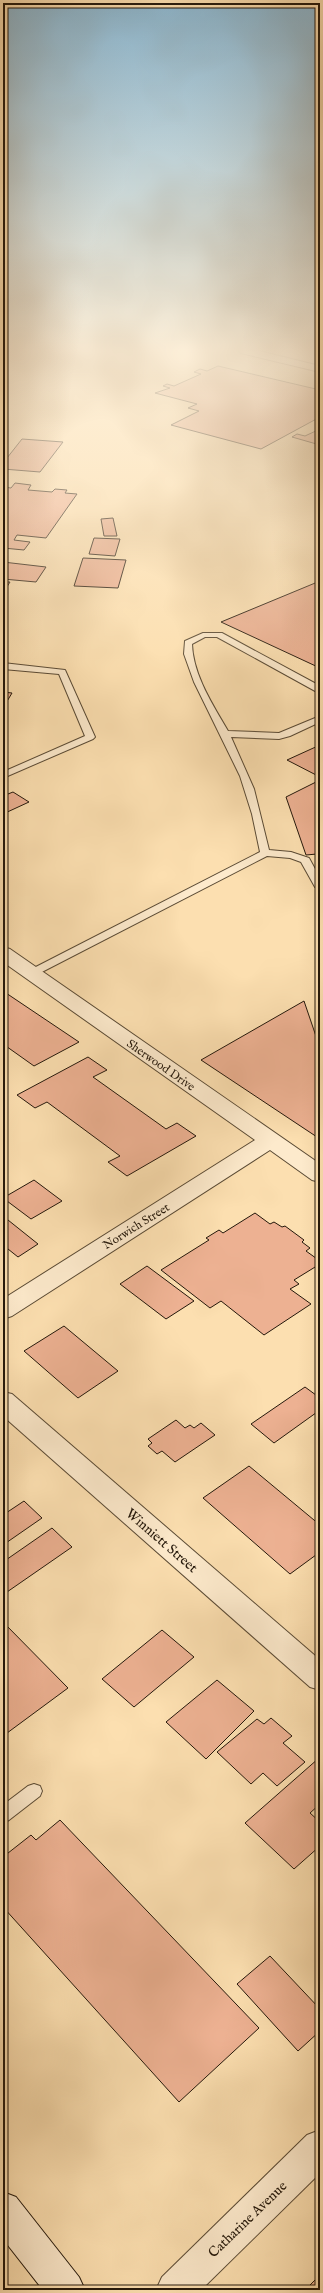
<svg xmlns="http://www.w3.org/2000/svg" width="323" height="2293" viewBox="0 0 323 2293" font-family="'IM FELL English',serif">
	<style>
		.building { fill: #edb192; stroke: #24180b }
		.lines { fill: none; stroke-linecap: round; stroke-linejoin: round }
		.lane-casing { stroke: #5a4a34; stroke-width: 2 }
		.street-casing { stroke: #5a4a34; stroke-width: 2 }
		.secondary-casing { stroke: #24180b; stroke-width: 2 }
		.lane { fill: #fdeacc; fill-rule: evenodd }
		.street { fill: #fdeacc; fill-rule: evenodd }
		.secondary { fill: #fdeacc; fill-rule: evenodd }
		.labels { text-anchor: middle; stroke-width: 4; stroke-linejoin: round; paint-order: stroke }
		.street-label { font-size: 12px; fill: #24180b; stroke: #fdeacc }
		.near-street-label { font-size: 14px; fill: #24180b; stroke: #fdeacc }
	</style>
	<rect width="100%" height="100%" fill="#fcdfb0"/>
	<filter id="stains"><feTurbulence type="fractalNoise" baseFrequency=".005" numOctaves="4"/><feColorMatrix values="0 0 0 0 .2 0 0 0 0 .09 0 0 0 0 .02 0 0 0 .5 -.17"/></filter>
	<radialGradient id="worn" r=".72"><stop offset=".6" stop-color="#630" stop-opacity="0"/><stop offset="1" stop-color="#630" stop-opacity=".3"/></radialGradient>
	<!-- building -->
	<g class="building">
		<polygon points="218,366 320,390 320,417 261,449 171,425 199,411 188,408 197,404 155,393 170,388 163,386 167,384 174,386 201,374 194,372 200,369 207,371"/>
		<polygon points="320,429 320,445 292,437 297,434 305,436"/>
		<polygon points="22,439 63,442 40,472 3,469 3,463"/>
		<polygon points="15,483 31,485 28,490 52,492 55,489 67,490 65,493 77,494 46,538 17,535 14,540 30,542 24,550 3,548 3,487 11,488"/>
		<polygon points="113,518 117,536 104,536 101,519"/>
		<polygon points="94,538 120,539 115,556 89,554"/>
		<polygon points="83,558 126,560 118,588 74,586"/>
		<polygon points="3,562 46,567 36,582 3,579"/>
		<polygon points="320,581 320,668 221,622"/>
		<polygon points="3,582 10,582 3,593"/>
		<polygon points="3,692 12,693 3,708"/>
		<polygon points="320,745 320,777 287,760"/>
		<polygon points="320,780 320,850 317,854 306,855 286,797"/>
		<polygon points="13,792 29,802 3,814 3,796"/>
		<polygon points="3,991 79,1042 34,1066 3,1044"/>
		<polygon points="304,1001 320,1048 320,1139 201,1060"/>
		<polygon points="88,1057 107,1070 93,1077 166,1129 177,1123 196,1136 127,1176 108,1162 120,1156 47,1102 35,1108 17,1095"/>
		<polygon points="34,1180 62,1201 31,1219 3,1198"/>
		<polygon points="255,1213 270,1224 274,1222 282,1227 285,1226 304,1240 302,1242 310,1248 306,1251 320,1261 320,1264 294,1280 299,1284 290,1289 311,1304 264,1335 221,1301 210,1308 161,1270 209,1240 206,1238 219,1230 223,1233"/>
		<polygon points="3,1216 38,1244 18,1257 3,1245"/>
		<polygon points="147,1266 194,1301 166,1319 120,1284"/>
		<polygon points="64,1326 118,1371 78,1398 24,1351"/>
		<polygon points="305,1387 320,1398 320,1410 274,1443 251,1424"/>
		<polygon points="176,1420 185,1428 190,1425 194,1428 201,1423 215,1435 175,1462 162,1451 157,1454 148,1446 152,1443 148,1439"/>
		<polygon points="249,1466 320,1525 320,1552 290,1574 203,1498"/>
		<polygon points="24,1501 42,1518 3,1545 3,1515"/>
		<polygon points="52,1528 72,1547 7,1592 3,1587 3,1562"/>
		<polygon points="3,1622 68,1688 3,1736"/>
		<polygon points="162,1630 194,1657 134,1707 102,1679"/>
		<polygon points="217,1680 254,1711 206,1759 166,1722"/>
		<polygon points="271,1718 292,1736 283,1743 305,1762 277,1786 263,1773 251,1784 217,1752 257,1719 264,1724"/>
		<polygon points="319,1758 320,1804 310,1813 320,1822 320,1846 294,1869 245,1823"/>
		<polygon points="60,1820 259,2028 179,2102 3,1907 3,1857 31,1835 36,1840"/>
		<polygon points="270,1956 320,2009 320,2031 298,2051 237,1984"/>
		<polygon points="320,2275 320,2290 305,2290"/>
	</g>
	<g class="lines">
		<defs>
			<g id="lane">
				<path d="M203 633H222L320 686V693L317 692 217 637H205L192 644C193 675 213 705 228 731L279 733 320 716V722L290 736 279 739 231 737 254 789 269 850 291 852 309 858 320 878V890L315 887 301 862 290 858 267 856 36 975H28L27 973 28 971 260 852 252 814 240 776 194 682 184 654 185 641Z"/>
				<polygon points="3,663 65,670 95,737 93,739 3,778 3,772 85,736 59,674 3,669"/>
				<polygon points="34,1784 40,1786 42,1791 40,1796 9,1820 3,1823 3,1805 28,1786"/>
			</g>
			<g id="street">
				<polygon points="239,351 259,351 320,366 320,372 241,353"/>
				<polygon points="3,947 10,949 320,1164 320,1182 312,1180 270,1150 12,1316 3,1319 3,1299 255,1140 3,962"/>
				<polygon points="3,1392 12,1394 320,1660 320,1690 310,1687 3,1416"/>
				<polygon points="320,2130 320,2173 201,2290 156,2290 162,2277 307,2135"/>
			</g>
			<polygon id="secondary" points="3,2192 16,2197 79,2277 85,2290 43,2290 3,2239"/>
		</defs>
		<!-- lane casing -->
		<use href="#lane" class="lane-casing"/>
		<!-- street casing -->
		<use href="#street" class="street-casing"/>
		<!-- secondary casing -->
		<use href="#secondary" class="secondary-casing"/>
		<!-- lane -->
		<use href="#lane" class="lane"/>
		<!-- street -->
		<use href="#street" class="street"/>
		<!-- secondary -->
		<use href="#secondary" class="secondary"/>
	</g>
	<!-- sky -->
	<linearGradient id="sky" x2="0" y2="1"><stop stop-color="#8bb7d1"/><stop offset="0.52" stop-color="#fef1db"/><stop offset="1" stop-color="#fef1db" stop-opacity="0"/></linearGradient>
	<rect width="323" height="672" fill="url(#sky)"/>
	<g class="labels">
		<!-- street labels -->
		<g class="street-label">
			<text transform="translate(161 1065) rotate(35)" y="4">Sherwood Drive</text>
			<text transform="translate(136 1226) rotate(-32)" y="4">Norwich Street</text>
		</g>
		<!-- near-street labels -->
		<g class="near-street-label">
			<text transform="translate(162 1540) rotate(41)" y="5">Winniett Street</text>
			<text transform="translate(247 2219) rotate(-44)" y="5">Catharine Avenue</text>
		</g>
	</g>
	<!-- margin -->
	<rect width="323" height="2293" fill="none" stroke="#fcdfb0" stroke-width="16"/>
	<rect x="4" y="4" width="315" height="2285" fill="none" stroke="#24180b" stroke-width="2"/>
	<rect x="8" y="8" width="307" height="2277" fill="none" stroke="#24180b"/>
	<rect width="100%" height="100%" filter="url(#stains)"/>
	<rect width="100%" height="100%" fill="url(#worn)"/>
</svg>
